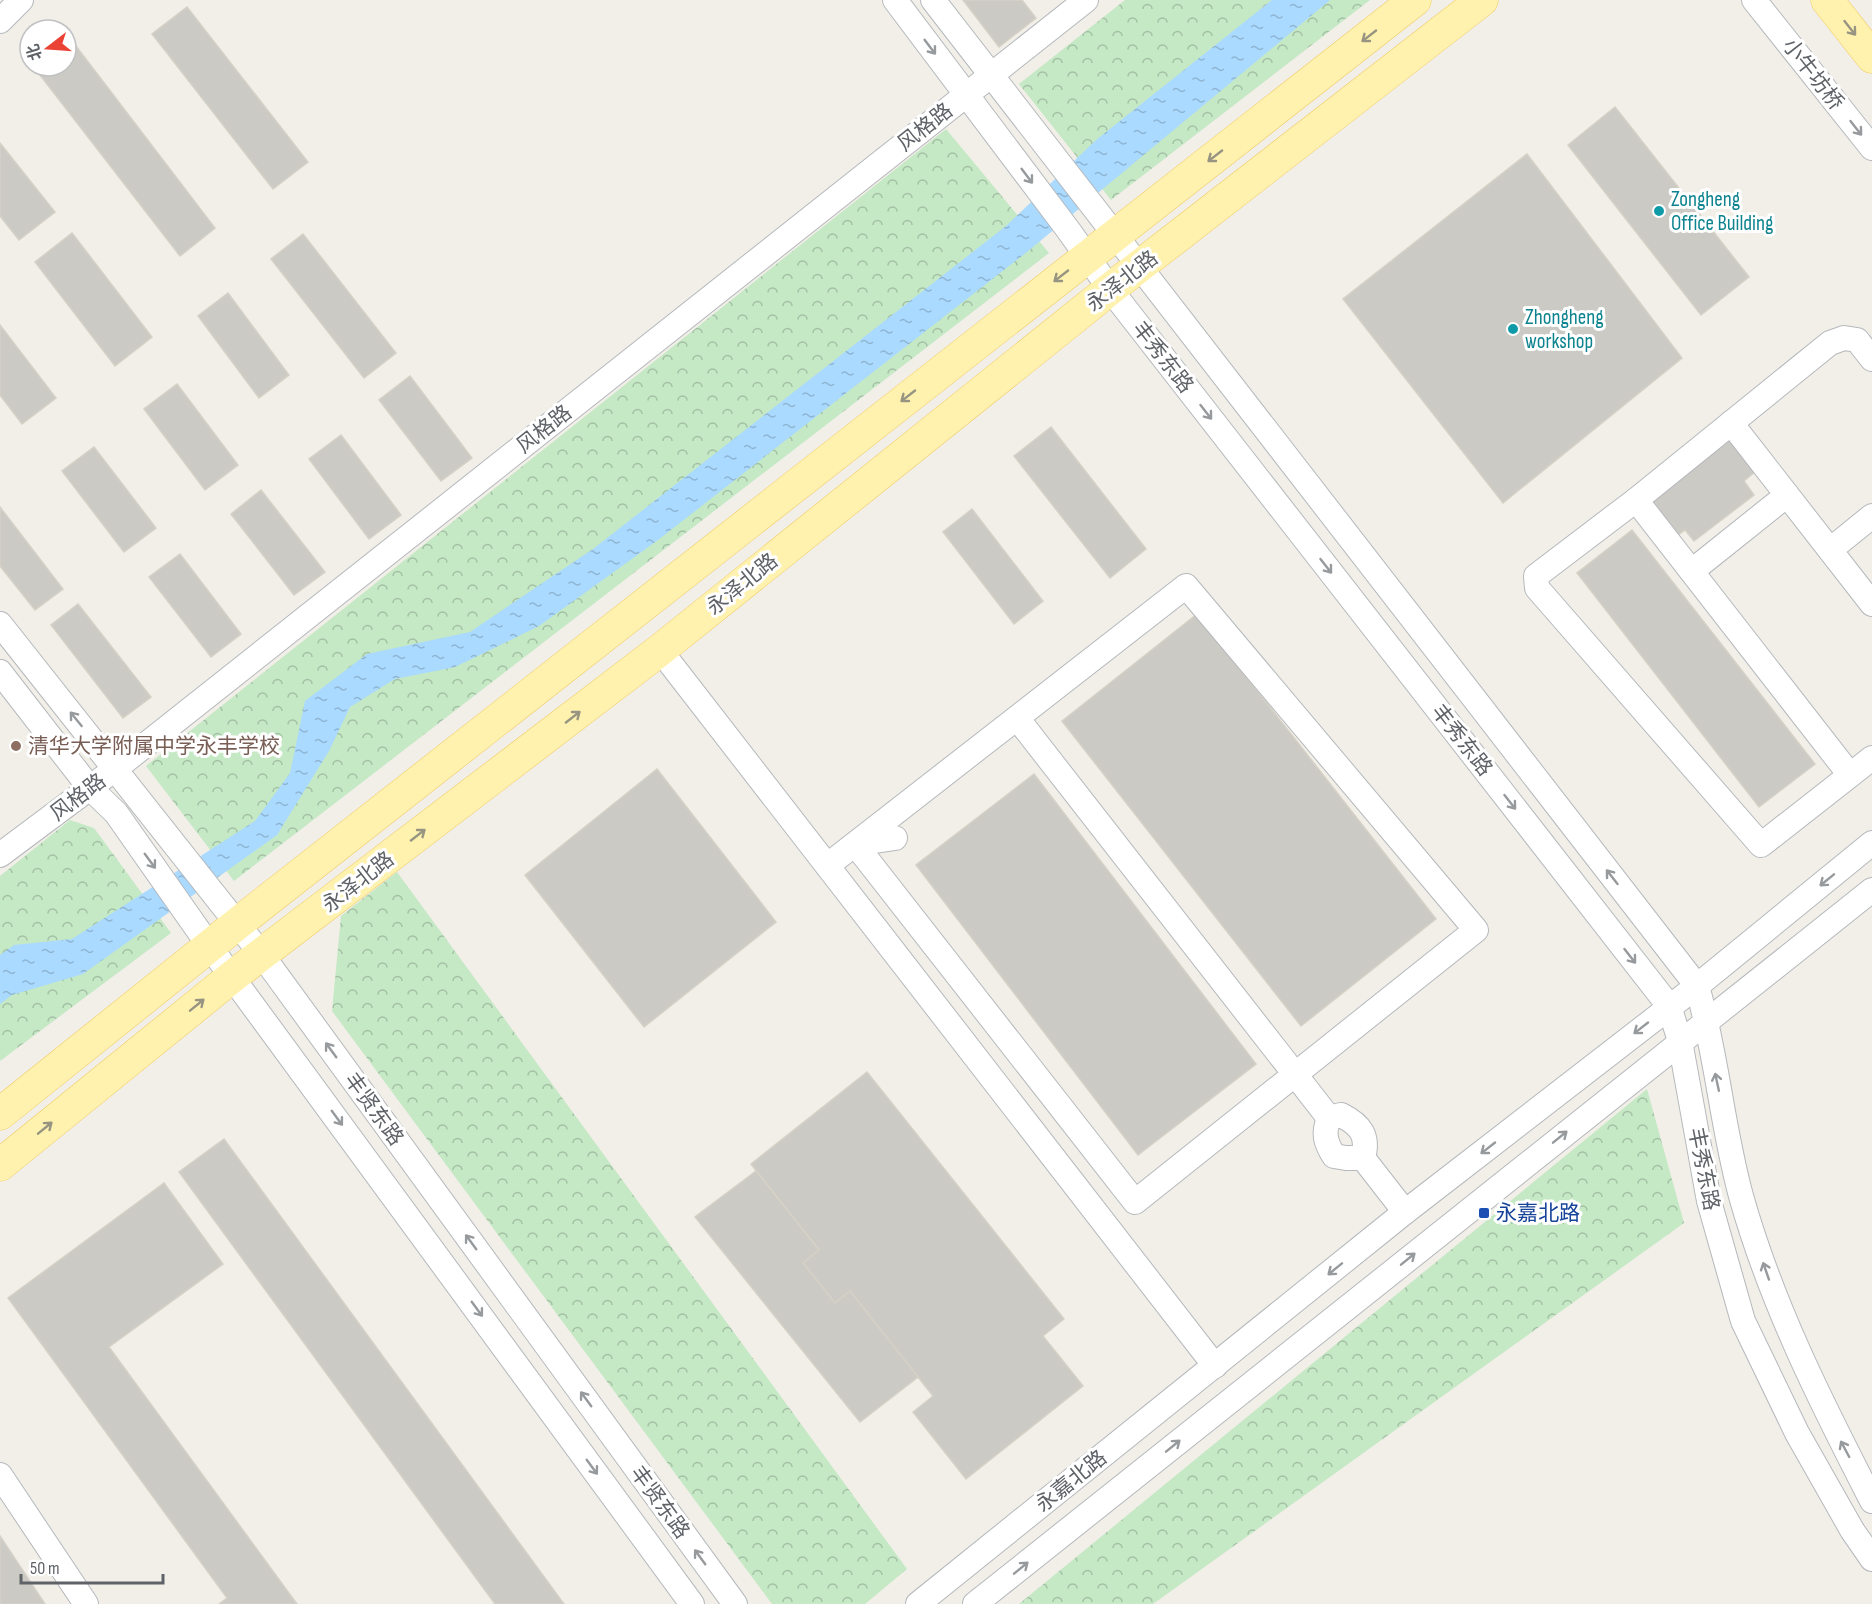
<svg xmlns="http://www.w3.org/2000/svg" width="1872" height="1604" viewBox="0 0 1872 1604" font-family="'Sofia Sans Condensed','Noto Sans SC',sans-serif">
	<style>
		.park { fill: url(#park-crowns) }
		.water { fill: url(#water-ripples) }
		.building { fill: #cccac5; stroke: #d6d1c6; stroke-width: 1.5 }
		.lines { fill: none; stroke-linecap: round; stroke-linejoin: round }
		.minor-casing { stroke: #b5b8bc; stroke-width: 26 }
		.major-casing { stroke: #f2c960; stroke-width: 33 }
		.minor { stroke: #fff; stroke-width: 24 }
		.major { stroke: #fff2af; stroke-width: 32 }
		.oneway { stroke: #979581 }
		.oneway2 { stroke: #979a9d }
		.culture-dot { fill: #0f9aa8; stroke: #fff; stroke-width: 2 }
		.education-dot { fill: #8d6e63; stroke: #fff; stroke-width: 2 }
		.transit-dot { fill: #1a4fb4; stroke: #fff; stroke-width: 2 }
		.labels { text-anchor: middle; stroke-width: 6; stroke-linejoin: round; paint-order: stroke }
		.street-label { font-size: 21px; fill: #5f6368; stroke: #fff }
		.culture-label { font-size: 21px; fill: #0d838f; stroke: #fff; text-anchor: start }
		.education-label { font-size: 21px; fill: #785e54; stroke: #fff; text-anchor: start }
		.transit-label { font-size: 21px; fill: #164399; stroke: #fff; text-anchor: start }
	</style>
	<defs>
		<pattern id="park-crowns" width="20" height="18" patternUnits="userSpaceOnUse" patternTransform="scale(1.5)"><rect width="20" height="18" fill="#c5e8c5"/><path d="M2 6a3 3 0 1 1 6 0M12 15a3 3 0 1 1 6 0" fill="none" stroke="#a3c0a4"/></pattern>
		<pattern id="water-ripples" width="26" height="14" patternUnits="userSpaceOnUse" patternTransform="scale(1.5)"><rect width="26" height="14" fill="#aadaff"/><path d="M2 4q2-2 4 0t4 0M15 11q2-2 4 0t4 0" fill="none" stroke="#8eb4d2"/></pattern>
	</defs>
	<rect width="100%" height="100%" fill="#f1efe8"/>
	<!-- park -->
	<g class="park">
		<polygon points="1125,0 1370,0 1111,200 1019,84"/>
		<polygon points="946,129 1049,253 234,881 146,766"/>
		<polygon points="70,820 94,828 171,933 0,1061 0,876"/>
		<polygon points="397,872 907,1569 865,1604 772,1604 332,1011 341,916"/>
		<polygon points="1647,1089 1684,1223 1153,1604 1019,1604"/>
	</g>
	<!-- water -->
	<polygon class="water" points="1272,0 1330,0 1027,252 658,540 539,626 455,667 395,679 350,707 329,751 277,835 83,974 12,995 0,1004 0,955 14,945 72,939 255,821 290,773 305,701 367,654 470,632 593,549 1006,226 1096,140"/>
	<!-- building -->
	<g class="building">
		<polygon points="963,0 1022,0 1036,18 999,47"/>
		<polygon points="187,7 308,162 273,189 152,34"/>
		<polygon points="57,22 63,30 47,30"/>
		<polygon points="66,33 215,228 180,256 33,66 66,66"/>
		<polygon points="30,43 30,62 21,50"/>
		<polygon points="1615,107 1749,277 1701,315 1568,145"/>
		<polygon points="0,143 55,212 19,240 0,216"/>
		<polygon points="1527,154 1682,358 1503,503 1343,299"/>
		<polygon points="72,233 152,337 115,366 35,262"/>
		<polygon points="303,234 396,353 364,378 271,259"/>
		<polygon points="228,293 289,375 259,398 198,316"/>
		<polygon points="0,325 56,398 22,424 0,395"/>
		<polygon points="410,376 472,458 441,481 379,400"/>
		<polygon points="177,384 238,465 205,490 144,409"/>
		<polygon points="1051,427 1146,549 1110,578 1014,456"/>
		<polygon points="341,435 401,515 369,539 309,459"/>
		<polygon points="1731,438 1756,471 1744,481 1754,495 1694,541 1685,530 1678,535 1651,500"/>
		<polygon points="94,447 156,528 124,552 62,471"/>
		<polygon points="261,490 325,572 294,595 231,514"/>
		<polygon points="0,507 63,589 35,610 0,566"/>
		<polygon points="972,509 1043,601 1014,624 943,532"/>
		<polygon points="1632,530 1815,764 1759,807 1577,573"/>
		<polygon points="180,554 241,634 211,657 149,577"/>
		<polygon points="78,604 151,697 123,718 51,625"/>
		<polygon points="1197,614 1436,919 1301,1026 1062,721"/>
		<polygon points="657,769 776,922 644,1027 525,875"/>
		<polygon points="1034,774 1256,1064 1138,1155 916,865"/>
		<polygon points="867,1072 1064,1319 1043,1336 1083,1386 966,1479 913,1412 933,1396 850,1291 835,1303 803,1263 819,1250 751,1164"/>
		<polygon points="224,1139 564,1604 495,1604 179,1172"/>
		<polygon points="756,1171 819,1250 803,1263 835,1303 850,1291 918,1377 860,1422 695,1217"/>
		<polygon points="164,1183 223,1264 109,1347 297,1604 219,1604 227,1598 8,1298"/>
		<polygon points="0,1536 45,1604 0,1604"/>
	</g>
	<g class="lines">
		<defs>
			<g id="minor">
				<polyline points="895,0 1069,231 1110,289 1669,1006 1680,1041 1709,1201 1743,1321 1797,1433 1852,1530 1872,1559"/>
				<path d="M933 0 1697 986C1717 1055 1722 1127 1741 1196 1771 1303 1821 1402 1872 1501"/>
				<polyline points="1754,0 1872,148"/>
				<polyline points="0,21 21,0"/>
				<polyline points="1872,359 1857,340 1844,338 1830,343 1636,500 1536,576 1537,588 1761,845 1872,758"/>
				<polyline points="1731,423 1872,604"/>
				<polyline points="1636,500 1850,775"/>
				<polyline points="1830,550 1872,516"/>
				<polyline points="1692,571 1787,495"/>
				<polyline points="0,624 262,955 735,1604"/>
				<polyline points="660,650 1215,1366"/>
				<polyline points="0,672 89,787 116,813 210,947 692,1604"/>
				<polyline points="1017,718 1329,1118"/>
				<polyline points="0,855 115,769 1086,0"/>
				<polyline points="828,865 1186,586 1476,930 1135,1202 855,844 895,838"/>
				<path d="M1341 1115C1361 1125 1369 1136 1363 1158H1346L1334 1156C1325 1142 1323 1133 1329 1118Z"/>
				<polyline points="1363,1158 1405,1212"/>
				<polyline points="0,1475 86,1604"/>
				<polyline points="918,1604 1405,1212 1697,986 1872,843"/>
				<polyline points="975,1604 1872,890"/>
			</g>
			<g id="major">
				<polyline points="1827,0 1872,57"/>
				<polyline points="0,1114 237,924 1415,0"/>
				<polyline points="0,1165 233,976 660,650 1110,289 1482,0"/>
			</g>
		</defs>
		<!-- minor casing -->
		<use href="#minor" class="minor-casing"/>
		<!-- major casing -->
		<use href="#major" class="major-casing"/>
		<!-- minor -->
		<use href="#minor" class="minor"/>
		<!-- major -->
		<use href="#major" class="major"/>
	</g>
	<!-- one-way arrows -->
	<defs><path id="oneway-shaft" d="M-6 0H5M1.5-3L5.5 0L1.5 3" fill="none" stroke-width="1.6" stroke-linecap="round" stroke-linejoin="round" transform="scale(1.5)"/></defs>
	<g class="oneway">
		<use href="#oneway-shaft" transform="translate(1850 28) rotate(52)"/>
		<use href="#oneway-shaft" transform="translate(1369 36) rotate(142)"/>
		<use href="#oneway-shaft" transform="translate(1215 156) rotate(142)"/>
		<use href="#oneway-shaft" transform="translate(1061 276) rotate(142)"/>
		<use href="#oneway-shaft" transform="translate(908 396) rotate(142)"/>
		<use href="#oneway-shaft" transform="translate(573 717) rotate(-38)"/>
		<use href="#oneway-shaft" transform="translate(418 835) rotate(-38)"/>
		<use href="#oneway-shaft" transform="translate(197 1005) rotate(-39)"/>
		<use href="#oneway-shaft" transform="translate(45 1128) rotate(-39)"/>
	</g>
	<g class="oneway2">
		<use href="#oneway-shaft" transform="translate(930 47) rotate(53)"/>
		<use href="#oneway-shaft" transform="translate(1856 128) rotate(52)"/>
		<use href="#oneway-shaft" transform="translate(1027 176) rotate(53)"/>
		<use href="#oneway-shaft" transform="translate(1206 412) rotate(52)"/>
		<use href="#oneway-shaft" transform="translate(1326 566) rotate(52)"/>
		<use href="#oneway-shaft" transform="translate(76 719) rotate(-129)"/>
		<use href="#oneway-shaft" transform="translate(1510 802) rotate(52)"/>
		<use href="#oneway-shaft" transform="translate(150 861) rotate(54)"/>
		<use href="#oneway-shaft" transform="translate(1612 877) rotate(-128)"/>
		<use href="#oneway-shaft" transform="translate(1827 880) rotate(141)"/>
		<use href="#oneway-shaft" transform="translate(1630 956) rotate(52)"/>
		<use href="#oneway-shaft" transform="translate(1641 1028) rotate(142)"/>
		<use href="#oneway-shaft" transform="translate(331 1050) rotate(-126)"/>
		<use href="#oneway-shaft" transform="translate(1717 1082) rotate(-102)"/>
		<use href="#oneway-shaft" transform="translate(337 1118) rotate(54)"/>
		<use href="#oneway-shaft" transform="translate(1560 1137) rotate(-39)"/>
		<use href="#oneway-shaft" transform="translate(1488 1148) rotate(142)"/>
		<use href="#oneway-shaft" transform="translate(471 1242) rotate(-126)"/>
		<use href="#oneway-shaft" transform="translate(1408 1259) rotate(-39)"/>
		<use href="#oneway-shaft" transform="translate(1335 1269) rotate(141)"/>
		<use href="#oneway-shaft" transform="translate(1766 1271) rotate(-109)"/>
		<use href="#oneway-shaft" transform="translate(477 1309) rotate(54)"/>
		<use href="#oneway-shaft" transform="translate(586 1399) rotate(-126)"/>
		<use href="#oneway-shaft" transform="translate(1173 1446) rotate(-39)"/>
		<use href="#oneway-shaft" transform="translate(1845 1449) rotate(-118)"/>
		<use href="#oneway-shaft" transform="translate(592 1467) rotate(54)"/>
		<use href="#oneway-shaft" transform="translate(700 1557) rotate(-126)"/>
		<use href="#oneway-shaft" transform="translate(1021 1568) rotate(-39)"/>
	</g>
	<!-- markers -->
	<g class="culture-dot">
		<circle cx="1659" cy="211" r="6"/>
		<circle cx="1513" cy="329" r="6"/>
	</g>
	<circle class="education-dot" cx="16" cy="746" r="6"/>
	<rect class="transit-dot" x="1478" y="1207" width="12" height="12" rx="3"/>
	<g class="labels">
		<!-- street labels -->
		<g class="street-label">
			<text transform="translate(1813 74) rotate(52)" y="7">小牛坊桥</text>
			<text transform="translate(925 127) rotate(-38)" y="7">风格路</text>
			<text transform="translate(1122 281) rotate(-38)" y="7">永泽北路</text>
			<text transform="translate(1163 357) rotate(52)" y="7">丰秀东路</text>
			<text transform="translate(544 429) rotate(-38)" y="7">风格路</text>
			<text transform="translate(742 584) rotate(-39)" y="7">永泽北路</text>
			<text transform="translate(1462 740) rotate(52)" y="7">丰秀东路</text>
			<text transform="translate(78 797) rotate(-37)" y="7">风格路</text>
			<text transform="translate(358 882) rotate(-38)" y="7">永泽北路</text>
			<text transform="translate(374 1109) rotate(54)" y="7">丰贤东路</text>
			<text transform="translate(1704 1169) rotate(79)" y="7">丰秀东路</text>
			<text transform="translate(1071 1481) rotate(-39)" y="7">永嘉北路</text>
			<text transform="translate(660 1502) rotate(54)" y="7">丰贤东路</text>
		</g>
		<!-- culture labels -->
		<g class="culture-label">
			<text x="1671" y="206">Zongheng<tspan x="1671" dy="24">Office Building</tspan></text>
			<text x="1525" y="324">Zhongheng<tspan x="1525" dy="24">workshop</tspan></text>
		</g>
		<!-- education labels -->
		<g class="education-label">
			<text x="28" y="753">清华大学附属中学永丰学校</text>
		</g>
		<!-- transit labels -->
		<g class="transit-label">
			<text x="1496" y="1220">永嘉北路</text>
		</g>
	</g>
	<!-- north arrow -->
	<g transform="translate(48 48) rotate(253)"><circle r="28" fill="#ffffff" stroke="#bfc1c3" stroke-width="1.5"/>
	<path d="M0-4.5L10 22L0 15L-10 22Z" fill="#ea4335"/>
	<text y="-9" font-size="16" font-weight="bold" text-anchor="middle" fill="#5f6368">北</text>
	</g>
	<!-- scale -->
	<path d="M21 1574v9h142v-9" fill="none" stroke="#5f6368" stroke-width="3"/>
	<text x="30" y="1574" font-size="18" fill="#5f6368" stroke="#ffffff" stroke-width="4.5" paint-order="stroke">50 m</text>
</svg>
